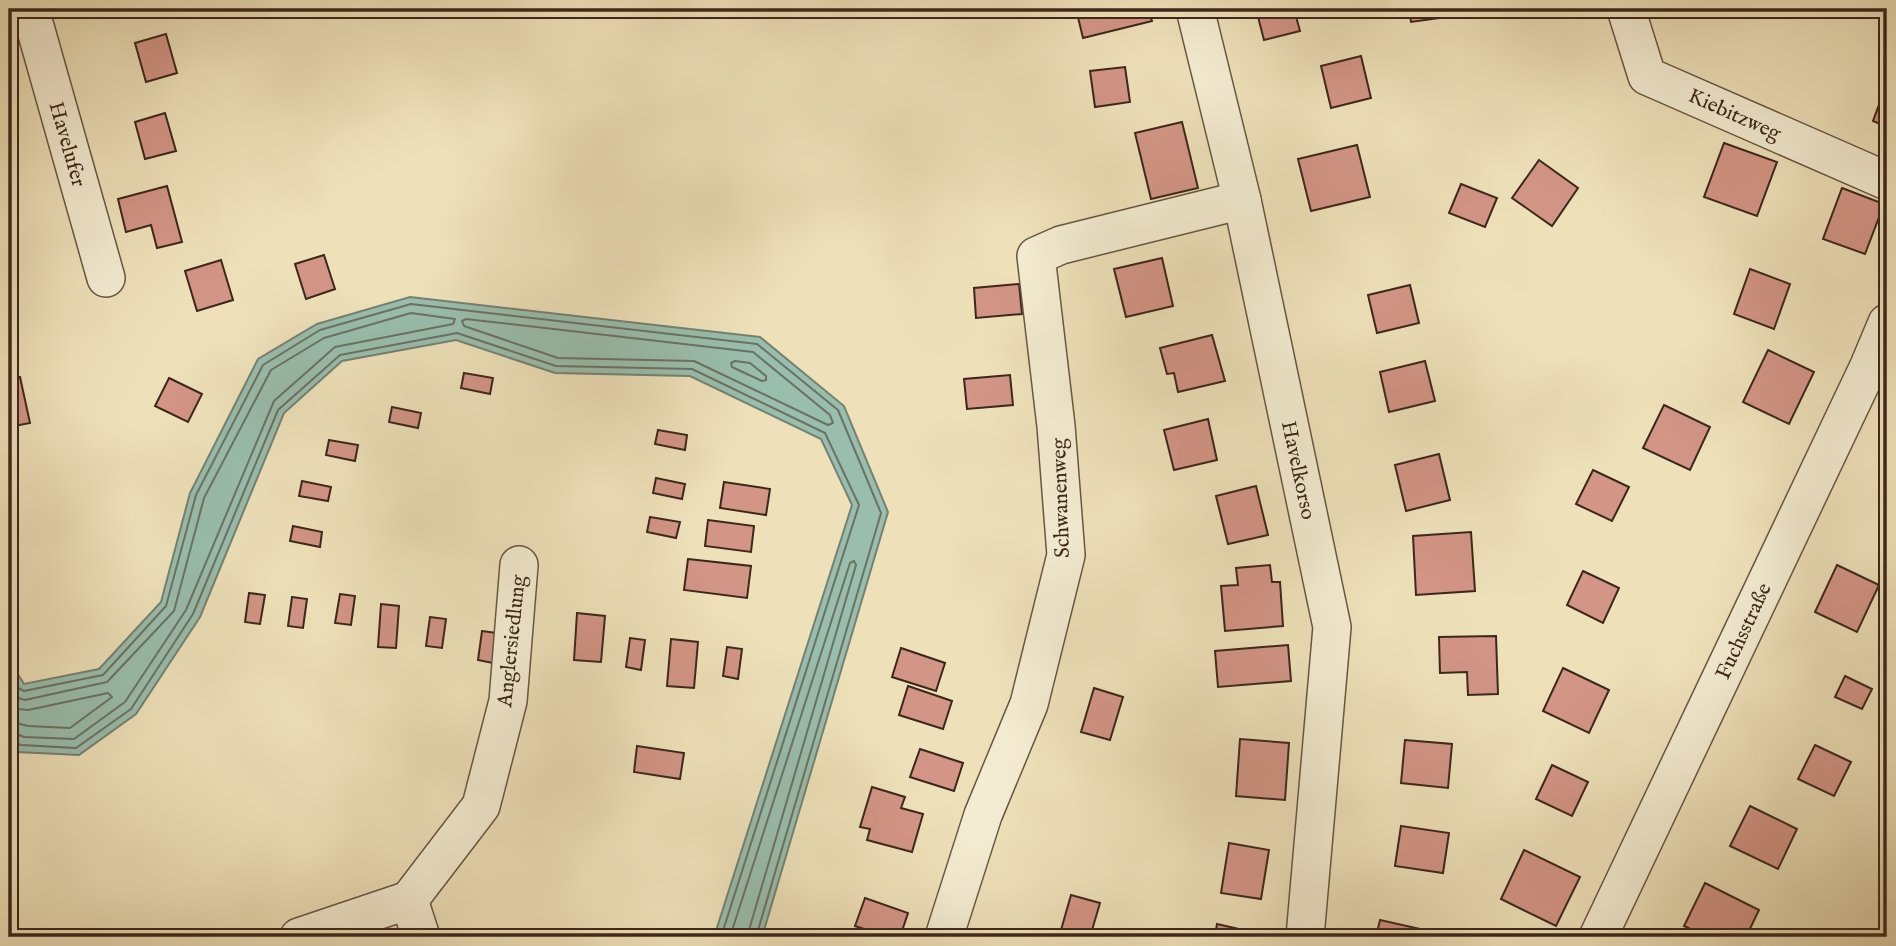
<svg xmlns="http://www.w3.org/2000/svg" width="1896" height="946" viewBox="0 0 1896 946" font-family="'IM FELL English',serif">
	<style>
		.water { fill: #99beae; stroke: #748273; stroke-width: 2 }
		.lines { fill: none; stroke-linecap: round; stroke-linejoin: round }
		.shore { stroke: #6a7264; stroke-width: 2 }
		.building { fill: #d39586; stroke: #3c271b; stroke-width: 2 }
		.minor-casing { stroke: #685643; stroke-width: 40 }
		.minor { stroke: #f4ecd2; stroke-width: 37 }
		.labels { text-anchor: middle; stroke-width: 5; stroke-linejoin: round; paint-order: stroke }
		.street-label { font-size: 21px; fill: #3c271b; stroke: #f4ecd2 }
	</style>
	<rect width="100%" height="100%" fill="#eee1ba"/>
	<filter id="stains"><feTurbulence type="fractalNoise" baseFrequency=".00286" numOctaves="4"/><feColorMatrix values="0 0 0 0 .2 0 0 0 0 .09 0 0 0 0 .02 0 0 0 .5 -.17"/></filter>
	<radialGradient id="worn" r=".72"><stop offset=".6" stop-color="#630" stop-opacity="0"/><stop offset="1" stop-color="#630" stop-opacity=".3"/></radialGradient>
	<!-- water -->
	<polygon class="water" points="410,297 760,337 844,406 888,512 762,937 714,937 852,505 821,439 690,376 555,373 456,340 342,361 284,413 200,617 136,714 79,755 17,752 9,744 9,660 24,684 99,669 161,602 190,493 258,359 317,324"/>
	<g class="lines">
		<!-- shore -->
		<g class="shore">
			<polygon points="466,319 753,352 830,415 833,423 828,425 694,361 558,358 464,326 462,321"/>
			<polygon points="735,361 750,363 766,376 766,380 762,381 732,367 731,363"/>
			<polyline points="9,674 18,688 24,691 103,675 166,606 196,495 263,365 320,330 411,304 757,344 838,410 881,513 756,937"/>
			<polyline points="9,690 15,697 25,700 107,682 174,611 204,498 271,370 324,338 411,313 455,319 453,324 335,347 274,401 186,610 125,702 74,739 24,737 9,731"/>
			<polyline points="9,705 17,709 28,710 108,693 112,697 70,728 28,726 9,721"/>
			<polyline points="9,740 21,745 76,748 131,709 193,614 278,410 340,355 457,333 556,366 692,369 825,433 859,505 721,937"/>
			<polyline points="730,937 850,563 854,561 856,565 747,937"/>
		</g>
	</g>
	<!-- building -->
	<g class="building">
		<polygon points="1076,9 1148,9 1152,21 1083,38"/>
		<polygon points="1256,9 1294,9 1300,31 1264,40"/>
		<polygon points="1409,9 1454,9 1455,16 1411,22"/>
		<polygon points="166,34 177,73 146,82 135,43"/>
		<polygon points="1361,56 1371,98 1331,108 1321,66"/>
		<polygon points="1125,67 1130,102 1095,107 1090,71"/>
		<polygon points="1887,83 1887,127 1873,121"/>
		<polygon points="165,113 176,151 145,159 135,122"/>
		<polygon points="1182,122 1198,188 1151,199 1135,133"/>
		<polygon points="1724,143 1777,162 1757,216 1704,197"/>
		<polygon points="1357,145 1370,197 1311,211 1298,159"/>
		<polygon points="1539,160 1578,188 1552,226 1512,198"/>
		<polygon points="1461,184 1497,198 1485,227 1449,213"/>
		<polygon points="167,186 182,242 157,248 151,225 126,232 118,199"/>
		<polygon points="1842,188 1884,204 1865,254 1823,239"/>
		<polygon points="324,255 335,289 306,299 295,264"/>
		<polygon points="1162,258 1173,306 1126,317 1114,269"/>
		<polygon points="221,260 233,300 197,311 185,271"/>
		<polygon points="1750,269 1790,284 1774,329 1734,314"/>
		<polygon points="1019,284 1022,314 976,318 974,288"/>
		<polygon points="1410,285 1419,323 1377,333 1368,295"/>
		<polygon points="1212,335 1225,381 1178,392 1174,373 1167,374 1160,348"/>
		<polygon points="1768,350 1814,372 1789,424 1743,402"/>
		<polygon points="1425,361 1435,401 1389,412 1380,372"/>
		<polygon points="464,373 493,378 490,394 461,388"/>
		<polygon points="1010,375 1013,405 967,409 964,379"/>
		<polygon points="20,377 30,423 9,427 9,380"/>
		<polygon points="169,378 202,394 188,422 155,406"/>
		<polygon points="1664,405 1710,427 1690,470 1643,448"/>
		<polygon points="392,407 421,413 418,428 389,422"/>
		<polygon points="1208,419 1217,460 1174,470 1164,430"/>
		<polygon points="658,430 687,435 685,450 655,444"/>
		<polygon points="329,440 358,445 355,461 326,455"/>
		<polygon points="9,444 18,475 9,477"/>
		<polygon points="1439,454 1450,500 1406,511 1395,465"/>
		<polygon points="1593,470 1629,487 1612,521 1576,504"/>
		<polygon points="656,478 685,484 682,499 653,493"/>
		<polygon points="302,481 331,487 328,501 299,496"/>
		<polygon points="724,482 770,489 766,515 720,508"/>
		<polygon points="1256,486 1268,535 1228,544 1216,496"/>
		<polygon points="650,517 680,522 676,538 647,532"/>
		<polygon points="708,520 754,526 751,552 705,546"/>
		<polygon points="293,526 322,532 320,547 290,541"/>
		<polygon points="1471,532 1475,591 1416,595 1413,536"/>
		<polygon points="688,559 751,566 747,598 684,590"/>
		<polygon points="1270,565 1272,582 1280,582 1283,626 1225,631 1221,586 1238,585 1236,568"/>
		<polygon points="1837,565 1879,585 1857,632 1815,612"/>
		<polygon points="1583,571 1619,588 1603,623 1567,605"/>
		<polygon points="249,593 265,595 260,624 245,622"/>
		<polygon points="340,594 355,596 351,625 335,623"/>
		<polygon points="292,597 307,599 303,628 288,626"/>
		<polygon points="381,604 399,606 396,648 378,647"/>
		<polygon points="577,613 605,616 601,662 574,660"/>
		<polygon points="430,617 446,619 442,648 426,646"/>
		<polygon points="482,631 497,633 493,663 478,660"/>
		<polygon points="1496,636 1498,694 1468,695 1467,672 1440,673 1439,637"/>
		<polygon points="630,638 645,640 641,670 626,667"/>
		<polygon points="671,639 698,642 694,688 667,686"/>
		<polygon points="1288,645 1291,681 1218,687 1215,651"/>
		<polygon points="727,647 742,649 738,679 723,676"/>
		<polygon points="901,648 945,663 936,691 892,677"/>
		<polygon points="1563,668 1609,690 1589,733 1543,711"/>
		<polygon points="1845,676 1872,689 1862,709 1835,697"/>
		<polygon points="908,686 952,701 943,729 899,715"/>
		<polygon points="1094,688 1123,697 1110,740 1081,732"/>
		<polygon points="1240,739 1289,743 1285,800 1236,796"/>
		<polygon points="1405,740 1452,744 1448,788 1401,783"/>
		<polygon points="1815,745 1851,762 1834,796 1798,779"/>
		<polygon points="637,746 684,753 680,779 634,772"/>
		<polygon points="920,749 963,763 954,791 910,777"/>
		<polygon points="1552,765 1588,782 1572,816 1536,799"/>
		<polygon points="872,787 905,797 901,808 923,814 912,852 867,840 870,829 860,827"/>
		<polygon points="1750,806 1797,829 1778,869 1730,846"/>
		<polygon points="1401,826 1449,833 1443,873 1395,866"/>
		<polygon points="1229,843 1269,850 1261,899 1221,893"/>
		<polygon points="1524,850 1580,877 1556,926 1501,899"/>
		<polygon points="1705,883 1759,910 1746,937 1707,937 1684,926"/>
		<polygon points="1071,895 1100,903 1090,937 1059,937"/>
		<polygon points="865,898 908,913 900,937 888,937 855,926"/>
		<polygon points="1380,920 1429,931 1427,937 1376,937"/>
		<polygon points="1217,924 1265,935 1264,937 1215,937"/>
	</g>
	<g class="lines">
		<defs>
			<g id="minor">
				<polyline points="30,9 106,278"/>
				<polyline points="1195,9 1242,200 1332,627 1305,937"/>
				<polyline points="1626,9 1647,76 1887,181"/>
				<polyline points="409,900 421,937"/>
				<polyline points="299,937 409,900 481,806 508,701 519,565"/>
				<polyline points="944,937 983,815 1029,704 1066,555 1056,426 1036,256 1061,245 1242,200"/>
				<polyline points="1598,937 1869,366 1887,323"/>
			</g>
		</defs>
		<!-- minor casing -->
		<use href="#minor" class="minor-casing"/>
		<!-- minor -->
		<use href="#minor" class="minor"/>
	</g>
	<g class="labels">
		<!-- street labels -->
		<g class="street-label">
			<text transform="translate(1735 114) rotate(24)" y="7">Kiebitzweg</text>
			<text transform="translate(68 144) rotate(74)" y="7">Havelufer</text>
			<text transform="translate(1299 470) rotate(78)" y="7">Havelkorso</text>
			<text transform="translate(1060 498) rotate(-92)" y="7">Schwanenweg</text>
			<text transform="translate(1743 631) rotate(-65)" y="7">Fuchsstraße</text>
			<text transform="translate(511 641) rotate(-84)" y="7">Anglersiedlung</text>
		</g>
	</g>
	<!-- margin -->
	<rect width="1896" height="946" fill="none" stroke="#eee1ba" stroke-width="35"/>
	<rect x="10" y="10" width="1875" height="925" fill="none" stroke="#3c271b" stroke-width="3.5"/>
	<rect x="18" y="18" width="1861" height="911" fill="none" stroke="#3c271b" stroke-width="2"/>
	<rect width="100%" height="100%" filter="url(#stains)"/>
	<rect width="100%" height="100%" fill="url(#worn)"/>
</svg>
